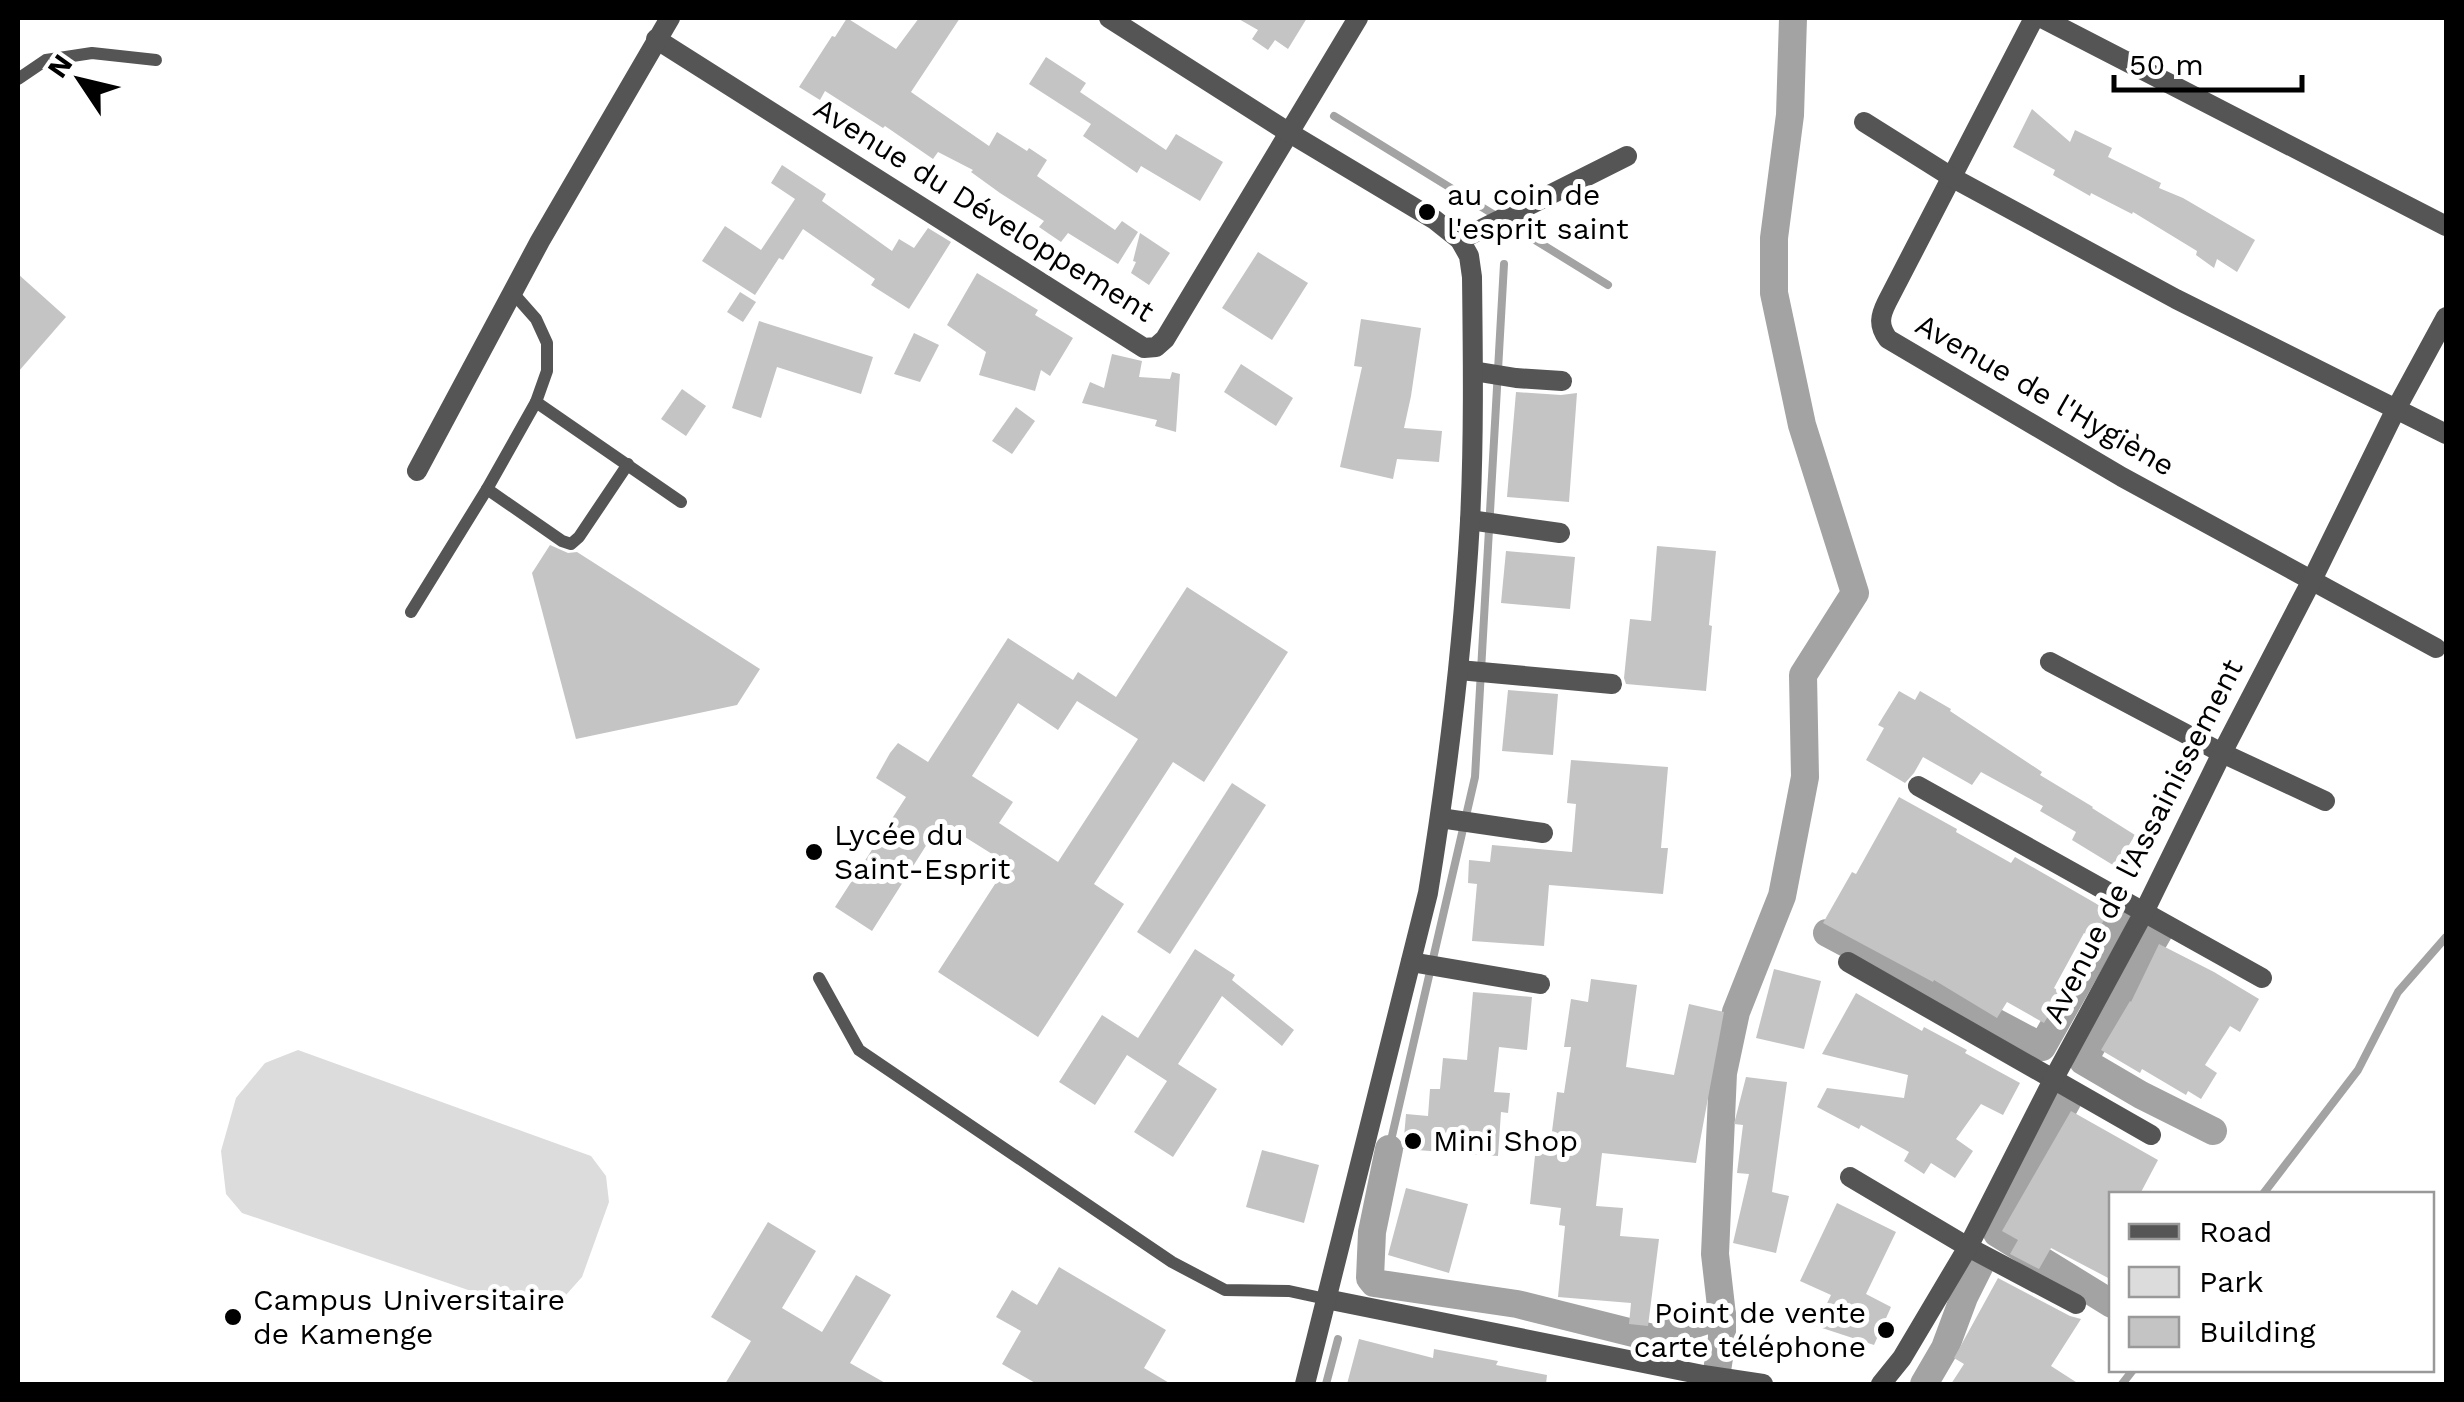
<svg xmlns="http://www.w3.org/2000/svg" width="2464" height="1402" viewBox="0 0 2464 1402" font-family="'Work Sans',sans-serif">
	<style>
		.green { fill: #dcdcdc }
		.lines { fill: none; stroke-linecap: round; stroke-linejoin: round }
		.stream { stroke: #a3a3a3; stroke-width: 8 }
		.canal { stroke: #a3a3a3; stroke-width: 28 }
		.building { fill: #c4c4c4; fill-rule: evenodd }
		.service { stroke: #555; stroke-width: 12 }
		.minor { stroke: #555; stroke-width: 20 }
		.tertiary { stroke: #555; stroke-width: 20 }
		.poi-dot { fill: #000; stroke: #fff; stroke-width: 4 }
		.labels { text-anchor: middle; stroke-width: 10; stroke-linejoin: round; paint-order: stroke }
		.poi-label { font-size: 30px; fill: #000; stroke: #fff; text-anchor: start }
		.street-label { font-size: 30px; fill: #000; stroke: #fff }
	</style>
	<rect width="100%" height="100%" fill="#fff"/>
	<!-- green -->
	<polygon class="green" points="298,1050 591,1156 606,1176 609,1202 582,1277 557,1305 533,1312 242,1213 226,1194 221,1151 236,1098 265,1063"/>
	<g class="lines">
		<!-- stream -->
		<g class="stream">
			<polyline points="1334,116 1608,285"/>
			<polyline points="1389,1149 1475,777 1504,264"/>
			<polyline points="2263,1194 2358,1070 2398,992 2446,937"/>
			<polyline points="1326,1384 1338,1339"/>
			<polyline points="2122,1384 2133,1370"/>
		</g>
		<!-- canal -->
		<g class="canal">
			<polyline points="2161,928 2083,1061 2141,1095 2213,1131"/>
			<polyline points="1827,933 2042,1047 2117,914"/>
			<polyline points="2069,1098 2019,1187 1997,1233 2112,1304"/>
			<polyline points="1389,1149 1372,1232 1370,1278 1374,1283 1517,1304 1653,1338 1722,1315"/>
			<polyline points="1715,1384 1722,1338 1722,1315 1715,1254 1723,1073 1736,1012 1782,896 1805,777 1803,675 1855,593 1802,425 1774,293 1774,238 1790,115 1793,18"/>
			<polyline points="1924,1384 1945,1348 1964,1297 1980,1265"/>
		</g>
	</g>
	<!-- building -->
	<g class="building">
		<polygon points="847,18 896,49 919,18 960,18 911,92 989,146 997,132 1027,151 1029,148 1047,160 1037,176 1115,230 1122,221 1138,232 1118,264 1068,233 1061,242 1039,227 1044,221 1000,193 971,172 973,170 938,152 933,159 885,126 883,128 825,91 820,100 799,87 832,36 835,37"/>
		<polygon points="1237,18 1307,18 1288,49 1275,40 1268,50 1252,39 1258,30"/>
		<polygon points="1046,57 1086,83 1080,92 1166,150 1176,134 1223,162 1200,201 1141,166 1137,173 1083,136 1091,124 1029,84"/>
		<polygon points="2032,109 2070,142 2075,130 2112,148 2108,157 2161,183 2159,188 2183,198 2255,240 2237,272 2217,259 2214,268 2196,255 2197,251 2133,212 2132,214 2091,193 2090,196 2053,175 2055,170 2013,147"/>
		<polygon points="782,165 826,194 822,201 892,251 899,239 914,248 928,228 951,242 909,309 871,285 875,279 803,229 783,260 779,258 755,295 702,261 725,226 761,250 795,199 771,183"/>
		<polygon points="1140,233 1170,253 1149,285 1131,273 1136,262 1133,261"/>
		<polygon points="1258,252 1308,283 1272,340 1222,308"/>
		<polygon points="977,273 1038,310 1035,315 1073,338 1050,376 1041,370 1035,391 979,375 986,352 947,325"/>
		<polygon points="18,274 66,317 18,372"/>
		<polygon points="740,292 756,302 743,322 727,312"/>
		<polygon points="1361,319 1421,328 1411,396 1404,428 1442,431 1439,462 1397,459 1393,479 1340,467 1362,367 1354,366"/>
		<polygon points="759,321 873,357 861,394 777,367 761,418 732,408"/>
		<polygon points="914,333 939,345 920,382 894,374"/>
		<polygon points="1112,354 1142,361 1139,377 1170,379 1172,372 1180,374 1176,432 1155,426 1157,420 1082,403 1090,382 1104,388"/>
		<polygon points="1241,364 1293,398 1276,426 1224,392"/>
		<polygon points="682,389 706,406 686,436 661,419"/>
		<polygon points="1516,392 1561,395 1577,393 1569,502 1507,497"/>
		<polygon points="1016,407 1035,421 1012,454 992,441"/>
		<polygon points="550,545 568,553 577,552 760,669 737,705 576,739 532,573"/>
		<polygon points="1657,546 1716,551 1709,625 1712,626 1706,691 1626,684 1624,678 1630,619 1651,621"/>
		<polygon points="1506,551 1575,557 1570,609 1501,603"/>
		<path d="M1187 587 1288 652 1204 782 1173 762 1094 884 1124 904 1038 1037 938 972 1008 864 941 822 872 931 835 907 906 797 876 778 890 753 898 743 928 762 1008 638 1073 680 1078 672 1116 697ZM1077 701 1138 739 1058 862 999 823 1013 802 972 776 1018 703 1058 730Z"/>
		<polygon points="1508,690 1558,694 1553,755 1502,751"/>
		<polygon points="1899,691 1915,700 1920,691 1951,709 1950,711 2042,772 2040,775 2093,807 2092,808 2135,835 2126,850 2136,856 2126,873 2072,840 2076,832 2040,811 2043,806 1981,772 1972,785 1923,757 1914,773 1905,783 1866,760 1884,728 1878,725"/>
		<polygon points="1571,760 1668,767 1661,848 1668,848 1663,894 1549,885 1544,946 1472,941 1477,884 1468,883 1469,860 1490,862 1492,845 1572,852 1576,804 1567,803"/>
		<polygon points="1232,783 1266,805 1170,954 1137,932"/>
		<polygon points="1899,797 1957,829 1956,832 2011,863 2015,857 2109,911 2094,938 2084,933 2054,988 2062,993 2044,1023 2007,1002 1997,1018 1934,980 1933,982 1823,923 1852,872 1856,874"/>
		<polygon points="2159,944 2214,972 2259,999 2240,1032 2230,1026 2205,1065 2217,1073 2201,1099 2188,1091 2186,1095 2142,1069 2140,1073 2101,1050 2130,1001 2131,1002"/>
		<polygon points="1195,949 1235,975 1232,980 1294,1030 1282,1046 1222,996 1178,1064 1217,1089 1173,1157 1134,1132 1167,1081 1127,1055 1095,1105 1059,1082 1102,1015 1138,1038"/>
		<polygon points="1774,969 1821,981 1804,1049 1756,1038"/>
		<polygon points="1591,979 1637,985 1626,1067 1674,1075 1689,1004 1724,1012 1696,1163 1602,1153 1596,1206 1623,1208 1620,1236 1659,1239 1648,1326 1629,1324 1631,1303 1558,1297 1565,1226 1559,1225 1561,1208 1530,1204 1536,1146 1550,1147 1557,1092 1564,1093 1571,1047 1564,1047 1571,999 1588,1002"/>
		<polygon points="1473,992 1532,997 1527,1050 1499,1047 1494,1092 1510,1093 1508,1113 1501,1112 1498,1156 1403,1149 1406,1114 1428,1116 1430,1089 1440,1089 1443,1058 1467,1060"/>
		<polygon points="1856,993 1922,1031 1924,1027 1967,1050 1965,1053 2020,1083 2003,1115 1981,1104 1956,1139 1973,1151 1955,1178 1931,1163 1924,1174 1904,1161 1909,1152 1861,1125 1859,1129 1817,1107 1827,1088 1904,1098 1908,1075 1822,1054"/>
		<polygon points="1746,1077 1787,1082 1772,1192 1789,1196 1776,1253 1733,1243 1749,1174 1737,1173 1743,1125 1734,1124"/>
		<polygon points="2071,1111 2158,1160 2140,1194 2112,1194 2112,1280 2051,1248 2039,1269 2010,1254 2018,1240 2002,1231"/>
		<polygon points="1262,1150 1319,1165 1304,1223 1246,1207"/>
		<polygon points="1406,1188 1468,1204 1449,1273 1388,1255"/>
		<polygon points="1837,1203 1896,1232 1866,1294 1891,1307 1874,1345 1816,1326 1831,1295 1800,1281"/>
		<polygon points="768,1222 816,1251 782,1308 822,1332 856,1275 891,1295 850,1363 887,1384 725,1384 751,1341 711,1317"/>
		<polygon points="1059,1267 1166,1330 1144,1368 1171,1384 1037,1384 1002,1364 1021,1331 996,1317 1012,1290 1037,1305"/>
		<polygon points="1998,1278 2070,1316 2081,1319 2051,1366 2079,1384 1951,1384 1964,1364 1954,1358"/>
		<polygon points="1359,1339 1433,1358 1434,1349 1498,1361 1496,1365 1547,1375 1546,1384 1347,1384"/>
	</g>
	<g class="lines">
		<!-- service -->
		<g class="service">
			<polyline points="18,79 46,60 92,53 156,60"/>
			<polyline points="536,402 681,502"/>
			<polyline points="487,489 562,541 571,544 579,537 628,464"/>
			<polyline points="411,612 487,489 536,402 547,371 547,343 536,319 513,293"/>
			<polyline points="819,978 859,1050 1172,1262 1225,1290 1289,1291 1326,1299"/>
		</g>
		<!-- minor -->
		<g class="minor">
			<path d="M2034 18 1887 302C1880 316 1878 325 1888 339L2122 477 2436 648"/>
			<polyline points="2042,18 2446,226"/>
			<polyline points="656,39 1144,348 1156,347 1165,339 1358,18"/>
			<polyline points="1864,122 1953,178 2176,299 2446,434"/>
			<polyline points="1460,240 1627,156"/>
			<polyline points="1473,371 1516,378 1562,381"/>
			<polyline points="417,471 540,241 670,18"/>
			<polyline points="1470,520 1560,533"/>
			<polyline points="2050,662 2222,753 2325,801"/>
			<polyline points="1459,670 1612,684"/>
			<polyline points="1918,786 2262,978"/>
			<polyline points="1440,818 1543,833"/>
			<polyline points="1411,962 1540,984"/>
			<polyline points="1848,962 2151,1135"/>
			<polyline points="1850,1177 1968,1247 2076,1304"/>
			<polyline points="1326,1299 1703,1375 1763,1384"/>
			<polyline points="1881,1384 1902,1358 1968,1247 2054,1078 2143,914 2222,753 2312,580 2396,409 2446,317"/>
		</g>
		<!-- tertiary -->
		<path class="tertiary" d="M1109 18 1288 132 1435 220 1460 240 1469 256 1472 277C1473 358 1474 440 1470 521 1463 646 1448 770 1428 893L1305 1384"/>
	</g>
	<!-- markers -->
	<g class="poi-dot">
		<circle cx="1427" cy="212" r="10"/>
		<circle cx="814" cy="852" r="10"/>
		<circle cx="1413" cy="1141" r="10"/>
		<circle cx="233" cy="1317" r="10"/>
		<circle cx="1886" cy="1330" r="10"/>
	</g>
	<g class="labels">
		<!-- poi labels -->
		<g class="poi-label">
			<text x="1447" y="205">au coin de<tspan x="1447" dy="34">l'esprit saint</tspan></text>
			<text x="834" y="845">Lycée du<tspan x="834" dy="34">Saint-Esprit</tspan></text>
			<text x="1433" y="1151">Mini Shop</text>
			<text x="253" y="1310">Campus Universitaire<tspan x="253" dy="34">de Kamenge</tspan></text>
			<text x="1866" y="1323" text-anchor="end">Point de vente<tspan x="1866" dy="34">carte téléphone</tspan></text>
		</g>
		<!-- street labels -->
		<g class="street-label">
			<text transform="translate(984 210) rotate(32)" y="10">Avenue du Développement</text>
			<text transform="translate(2045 395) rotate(30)" y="10">Avenue de l'Hygiène</text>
			<text transform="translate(2143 841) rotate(-63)" y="10">Avenue de l'Assainissement</text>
		</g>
	</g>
	<!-- border -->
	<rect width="2464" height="1402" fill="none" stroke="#000000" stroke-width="40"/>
	<!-- legend -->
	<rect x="2109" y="1192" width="325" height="180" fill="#ffffff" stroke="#999999" stroke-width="2.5"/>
	<rect x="2129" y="1224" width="50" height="15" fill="#555555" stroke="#999999" stroke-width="2.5"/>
	<text x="2199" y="1242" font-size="30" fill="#000000">Road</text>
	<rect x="2129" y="1267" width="50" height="30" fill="#dcdcdc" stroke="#999999" stroke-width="2.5"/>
	<text x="2199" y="1292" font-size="30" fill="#000000">Park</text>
	<rect x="2129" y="1317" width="50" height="30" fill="#c4c4c4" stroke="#999999" stroke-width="2.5"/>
	<text x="2199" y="1342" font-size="30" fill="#000000">Building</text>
	<!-- north arrow -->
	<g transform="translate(80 80) rotate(305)" stroke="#ffffff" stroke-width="8" paint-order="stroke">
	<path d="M0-8L18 38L0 25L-18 38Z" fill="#000000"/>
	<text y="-15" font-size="28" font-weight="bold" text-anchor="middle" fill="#000000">N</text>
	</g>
	<!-- scale -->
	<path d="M2114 75v15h188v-15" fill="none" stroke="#000000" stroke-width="5"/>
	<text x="2129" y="75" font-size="30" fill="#000000" stroke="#ffffff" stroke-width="8" paint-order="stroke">50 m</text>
</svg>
